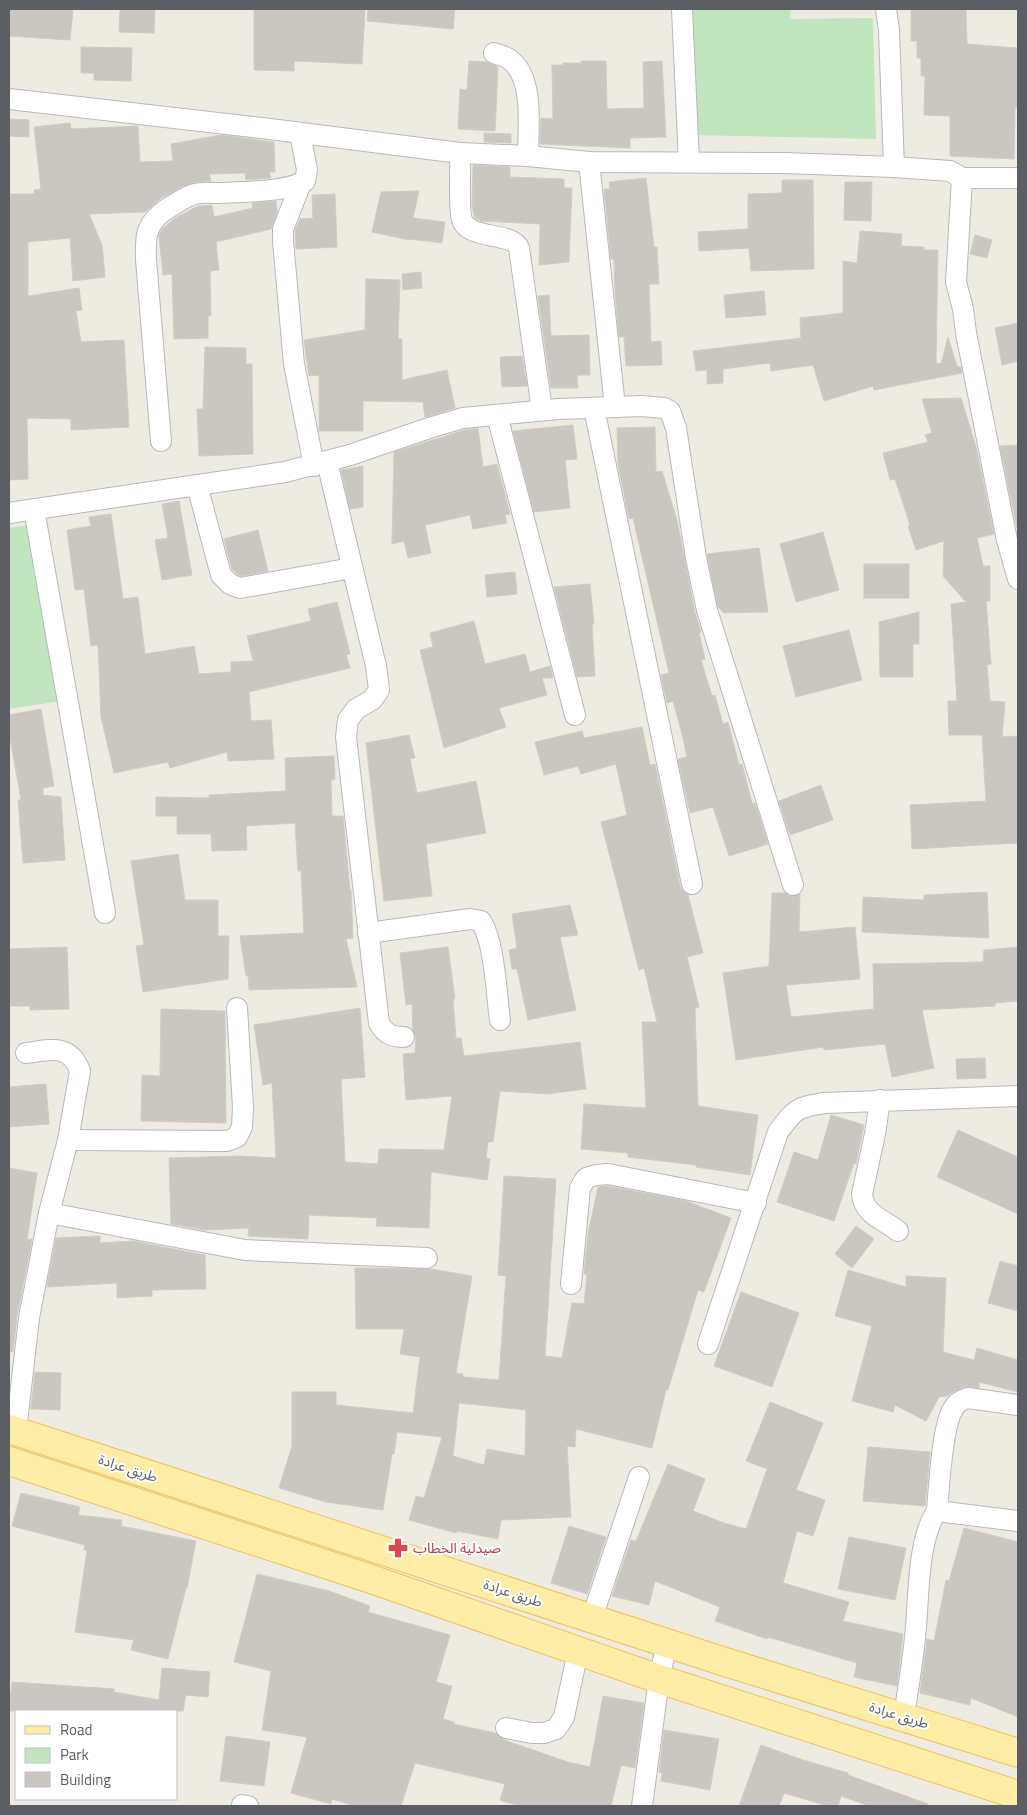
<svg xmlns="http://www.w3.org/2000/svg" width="1027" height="1815" viewBox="0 0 1027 1815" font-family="'Titillium Web','Noto Sans Arabic',sans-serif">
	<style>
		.green { fill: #c0e5bf }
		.building { fill: #cac7c2; stroke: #d2ccc1; fill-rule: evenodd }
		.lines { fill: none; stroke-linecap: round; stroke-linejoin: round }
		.street-casing { stroke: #b5b9bd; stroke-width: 22 }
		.primary-casing { stroke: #f0c159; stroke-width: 30 }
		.street { stroke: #fff; stroke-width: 20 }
		.primary { stroke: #feeda7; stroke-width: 28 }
		.labels { text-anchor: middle; stroke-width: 4; stroke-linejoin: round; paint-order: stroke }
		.street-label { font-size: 14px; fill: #5b5f63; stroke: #fff }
		.health-label { font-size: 14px; fill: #be3a42; stroke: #fff; text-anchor: start }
	</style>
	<rect width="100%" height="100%" fill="#eeebe2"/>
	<!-- green -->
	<g class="green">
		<polygon points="684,9 791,9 790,19 873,18 876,139 688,135"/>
		<polygon points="29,525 61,701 9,709 9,528"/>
	</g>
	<!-- building -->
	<g class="building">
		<polygon points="9,9 73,9 70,40 9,36"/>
		<polygon points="120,9 155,9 154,33 119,32"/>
		<polygon points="254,9 365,9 362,64 294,61 294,71 254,70"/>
		<polygon points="368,9 455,9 453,29 367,21"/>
		<polygon points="911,9 966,9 967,44 1018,48 1018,107 1015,107 1014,159 950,156 950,116 924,115 925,76 921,76 921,58 917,58 917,41 911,41"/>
		<polygon points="81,47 132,48 131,81 94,80 94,73 81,73"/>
		<polygon points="469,61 487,62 498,67 495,131 458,129 460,89 467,90"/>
		<polygon points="581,61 606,61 607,109 644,108 643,62 662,61 666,137 630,138 630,148 540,144 541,118 553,119 552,65 563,65 563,63 581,63"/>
		<polygon points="9,119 29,120 29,137 9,136"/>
		<polygon points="70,123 71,129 138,126 140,162 173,161 171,144 221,135 274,142 275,172 269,172 271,178 246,180 245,173 209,174 211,181 196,182 183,186 161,198 145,212 89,214 102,245 105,277 73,281 70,238 28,242 28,296 79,288 82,310 76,311 81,342 124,340 129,427 71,430 71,419 27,418 28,479 9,480 9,194 34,194 34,190 41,189 34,127"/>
		<polygon points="484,133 511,134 511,143 484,142"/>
		<polygon points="473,165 510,167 510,177 564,179 564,188 572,188 569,262 539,265 540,224 482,221 475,218 472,206"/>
		<polygon points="646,178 654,247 657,247 659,284 649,284 651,342 661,341 662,365 626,366 624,337 619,337 615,292 614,259 611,259 604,189 610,189 609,182"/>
		<polygon points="782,180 813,180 814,269 751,271 749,248 699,251 698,232 748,229 748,194 782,193"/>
		<polygon points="845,182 872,182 871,221 844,220"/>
		<polygon points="419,191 413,218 445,222 442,243 409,239 409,240 372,232 381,192"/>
		<polygon points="335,194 337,247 296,249 295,231 300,219 313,218 312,195"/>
		<polygon points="276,201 277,213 271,229 216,242 219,270 210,271 211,316 208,316 208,338 174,339 172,274 163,275 159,236 161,230 175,218 198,206 212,205 214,217 253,208 252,203"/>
		<polygon points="860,231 902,234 901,246 924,247 924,250 938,250 936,363 941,364 948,337 957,366 961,367 962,373 874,390 873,386 824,401 813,365 771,371 770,363 723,369 723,383 707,384 707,370 696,371 693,351 801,338 800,318 843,313 843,261 857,263"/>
		<polygon points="975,235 992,240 987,258 970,254"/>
		<polygon points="421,272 422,288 403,290 402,274"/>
		<polygon points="366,279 400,280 398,339 402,339 402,380 447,370 455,408 425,417 423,402 363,401 363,431 319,431 319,375 309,376 304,340 365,330"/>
		<polygon points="764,291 766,315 726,318 724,295"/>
		<polygon points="549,295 551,336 589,335 590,375 577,375 578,388 551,388 538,296"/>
		<polygon points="1018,323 1018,361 1002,365 995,328"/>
		<polygon points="205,347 246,348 246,364 252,364 253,454 199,456 197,409 203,409"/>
		<polygon points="522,356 527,386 502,387 500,357"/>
		<polygon points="961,398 976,447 994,534 977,538 983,566 990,566 990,601 986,601 991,664 987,665 990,701 1005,702 1002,737 1018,736 1018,843 912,849 910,805 986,801 982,735 949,735 948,701 957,701 951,604 966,602 943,576 944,541 916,550 908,526 910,525 895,479 890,480 883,453 928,442 925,435 932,433 922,399"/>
		<polygon points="573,425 577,459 565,460 570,508 534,512 513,431"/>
		<polygon points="655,427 656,472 662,471 677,520 695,613 701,632 699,633 705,659 701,660 712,696 715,695 723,724 728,722 739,765 742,764 752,803 755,803 768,844 729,856 713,807 690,813 678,759 687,757 682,734 673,701 667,703 661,675 669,673 633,518 629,519 618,464 617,428"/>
		<polygon points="478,428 483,467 497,464 510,514 505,515 507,523 473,529 470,515 425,525 431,553 408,558 404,541 392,544 394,452 465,430"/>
		<polygon points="1018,445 1018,528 1017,528 1000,446"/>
		<polygon points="363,466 363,507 350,509 341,470"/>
		<polygon points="179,501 192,575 162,580 155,540 168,538 162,504"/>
		<polygon points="111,514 123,599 138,597 145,654 194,646 199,674 231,672 231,662 253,661 247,636 311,621 308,609 337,602 350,654 346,655 350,668 249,692 251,721 271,720 274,759 228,761 227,752 170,768 168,762 114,773 101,717 98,645 91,646 84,589 75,590 67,530 91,526 89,517"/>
		<polygon points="258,530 268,571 241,576 237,574 232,569 224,539"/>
		<polygon points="823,532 839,590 796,602 780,544"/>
		<polygon points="759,548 768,612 724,613 718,607 707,554"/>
		<rect x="864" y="564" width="45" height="34"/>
		<polygon points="515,572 517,594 487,597 485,575"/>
		<polygon points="590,584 594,624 592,624 595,676 577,677 554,587"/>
		<polygon points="919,612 919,644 913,644 913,677 880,677 879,622"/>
		<polygon points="474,621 485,664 525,654 530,672 550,666 553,678 542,678 547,695 499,708 506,727 444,748 420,650 433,647 430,633"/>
		<polygon points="849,630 862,680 796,697 783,646"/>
		<polygon points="41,709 54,786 43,788 43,795 61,797 65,860 23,863 18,800 21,800 9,732 9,715"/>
		<polygon points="642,727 650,765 655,764 680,886 684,892 688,895 703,953 687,957 699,1007 695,1008 698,1106 758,1115 750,1175 696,1167 696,1165 628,1157 628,1153 581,1149 584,1104 646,1108 642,1022 657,1022 644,968 639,970 601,822 627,815 616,764 581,774 578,766 544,775 535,742 582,731 584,738"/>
		<polygon points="409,735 415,758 410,759 417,793 476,781 486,833 426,844 432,896 384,901 366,743"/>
		<polygon points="334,756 335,779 331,780 332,816 343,816 350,890 351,890 353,938 346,939 357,987 249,990 248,975 246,976 240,936 304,933 301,871 298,871 295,823 246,826 247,850 212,851 211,834 177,834 177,816 156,816 156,797 209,798 209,795 286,791 285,758"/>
		<polygon points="821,785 833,820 790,835 779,801"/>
		<polygon points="178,854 185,900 218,900 218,936 229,936 228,979 143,992 136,946 144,945 131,861"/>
		<polygon points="987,892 989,938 862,932 863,897 924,900 924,895"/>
		<polygon points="772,893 785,893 791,897 800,894 799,932 855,927 860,979 786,985 791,1017 874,1009 873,964 983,962 984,950 1018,947 1018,1001 995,1003 995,1006 922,1010 934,1068 892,1077 885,1044 824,1050 824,1047 736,1060 723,973 769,966"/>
		<polygon points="570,905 578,935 560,937 576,1010 528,1020 517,969 512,969 509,950 517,948 512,914"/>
		<polygon points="67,947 69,1009 30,1010 30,1006 9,1006 9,949"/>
		<polygon points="448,947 455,999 453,999 456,1038 461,1038 464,1056 580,1042 586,1089 547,1094 500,1091 493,1142 488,1142 486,1158 490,1159 487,1180 431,1172 429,1228 376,1226 377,1218 309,1215 308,1239 248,1236 249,1228 205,1230 171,1224 169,1158 240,1156 276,1158 272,1083 263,1085 254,1025 360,1008 365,1077 341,1079 345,1162 378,1164 379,1149 444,1150 452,1096 406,1100 403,1054 415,1053 416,1037 413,1030 412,1004 406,1005 400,953"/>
		<polygon points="161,1009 225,1011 226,1123 141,1121 142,1075 160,1076"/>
		<polygon points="985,1058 986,1078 957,1079 956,1059"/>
		<polygon points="46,1084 49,1124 9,1127 9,1087"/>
		<polygon points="831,1115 864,1125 856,1164 854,1163 834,1221 777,1202 794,1152 818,1160"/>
		<polygon points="958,1130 1018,1157 1018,1214 937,1177"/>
		<polygon points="9,1168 37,1173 27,1240 32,1239 17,1316 13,1352 9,1351"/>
		<path d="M504 1176 556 1179 545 1356 562 1358 572 1303 584 1304 587 1275 584 1274 588 1234 598 1187 607 1186 686 1201 731 1218 704 1292 698 1290 668 1390H666L652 1448 576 1429 575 1447 567 1446 571 1517 501 1520 498 1539 457 1531 456 1533 409 1520 416 1496 424 1498 442 1437 397 1432 394 1454H392L383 1510 326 1502 279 1488 292 1446V1392H336V1405L413 1413 420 1357 400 1354 404 1329H356L355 1268 431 1269 472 1276 456 1373 463 1374V1377L499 1380 506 1276 498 1275ZM459 1403 526 1410 525 1456 487 1449 484 1465 453 1456Z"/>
		<polygon points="856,1226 874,1239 852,1268 835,1254"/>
		<polygon points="100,1236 100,1243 133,1241 205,1255 206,1289 152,1290 152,1296 117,1298 117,1283 47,1287 56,1238"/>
		<polygon points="1000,1261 1018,1266 1018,1311 988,1303"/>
		<polygon points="848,1270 906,1287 906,1276 946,1278 943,1352 974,1360 977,1348 1018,1360 1018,1392 979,1382 979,1388 964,1387 955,1391 947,1396 939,1397 926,1421 895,1405 893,1412 852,1401 872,1326 835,1316"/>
		<polygon points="741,1292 799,1313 772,1387 714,1366"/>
		<polygon points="35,1372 61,1373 60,1410 31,1409"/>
		<polygon points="770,1402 823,1423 796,1490 825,1500 813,1536 797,1531 783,1583 849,1602 843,1621 903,1634 897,1686 854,1677 857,1663 768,1637 767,1639 715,1621 720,1607 655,1581 649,1605 612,1596 631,1540 636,1541 668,1464 705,1479 693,1511 724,1523 746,1529 767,1469 746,1461"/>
		<polygon points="868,1447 930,1452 925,1506 863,1501"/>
		<polygon points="21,1493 80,1507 78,1515 122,1520 121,1526 196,1541 187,1588 186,1588 168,1659 131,1650 134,1640 75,1632 87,1550 84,1550 85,1545 12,1526"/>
		<polygon points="569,1526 606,1537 587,1594 551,1583"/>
		<polygon points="964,1528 1018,1542 1018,1717 971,1698 970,1705 920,1693 927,1639 934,1641 946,1580 949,1581"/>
		<polygon points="849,1537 906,1548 895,1600 838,1589"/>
		<polygon points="257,1574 329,1591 370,1606 368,1612 450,1635 436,1682 452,1686 443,1719 454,1722 454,1724 495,1733 499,1737 507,1741 568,1762 590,1767 603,1696 644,1703 635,1768 621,1765 611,1806 520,1806 500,1800 505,1784 415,1763 401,1806 355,1806 332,1799 331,1804 291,1793 307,1737 262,1730 271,1671 234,1662"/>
		<polygon points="162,1668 210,1672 208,1697 186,1695 183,1711 9,1711 12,1682 114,1689 114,1692 159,1700"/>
		<polygon points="664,1730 719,1739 710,1790 661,1781 662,1773 659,1772"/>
		<polygon points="226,1736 270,1742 264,1786 220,1781"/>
		<polygon points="761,1745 803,1760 848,1773 848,1775 928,1804 928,1806 870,1806 841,1796 838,1806 828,1806 784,1793 779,1806 739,1806"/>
	</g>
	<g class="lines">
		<defs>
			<g id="street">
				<polyline points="682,9 689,162"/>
				<polyline points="886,9 889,30 894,167"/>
				<path d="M494 53C499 55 505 56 509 59 535 77 528 128 528 156"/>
				<polyline points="9,99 262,128 460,153 528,156 589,162 785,163 894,167 950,171 962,178 1018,178"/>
				<path d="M460 153C461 168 458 208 462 220 469 240 513 232 519 248L542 410"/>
				<polyline points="589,162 615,407"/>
				<polyline points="962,178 956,282 963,309 966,333 1007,540 1018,579"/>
				<polyline points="301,183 283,229 283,241 294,364 314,466"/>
				<polyline points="594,408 692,884"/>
				<polyline points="497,415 575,715"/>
				<path d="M161 441 146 260C145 234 146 223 168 208 177 203 186 196 195 194 202 192 211 193 218 193 240 192 287 192 305 181L307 170 300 133"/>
				<path d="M327 462 376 666 379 690 372 700 356 709 348 720 346 737 379 1023C385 1034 392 1037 404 1037"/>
				<polyline points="197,485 221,575 230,584 240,588 352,568"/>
				<polyline points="34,509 105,913"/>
				<polyline points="9,513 285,472 350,455 429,428 463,418 558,409 642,406 664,408 670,411 676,428 696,558 707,610 793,885"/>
				<path d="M368 933 470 919 481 921C495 944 496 992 500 1020"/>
				<path d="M880 1100 875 1134 862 1194C864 1215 883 1219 898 1231"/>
				<polyline points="68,1140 227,1141 237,1137 242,1127 243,1107 237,1008"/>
				<polyline points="49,1213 245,1250 427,1258"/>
				<polyline points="571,1284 580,1188 586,1178 596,1175 608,1174 756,1203"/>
				<path d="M708 1344 778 1132C795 1109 797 1107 825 1103L1018 1096"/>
				<path d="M16 1431 29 1318 49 1213 68 1140 80 1071C70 1043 50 1050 26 1053"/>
				<polyline points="937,1511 1018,1521"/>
				<polyline points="592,1618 639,1477"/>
				<path d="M904 1717C908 1687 914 1656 916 1626 919 1593 918 1538 937 1511 939 1487 942 1427 953 1409 956 1403 961 1400 968 1398L1018 1405"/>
				<polyline points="506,1728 532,1733 544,1733 556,1729 564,1717 578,1651"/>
				<polyline points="242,1805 248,1806"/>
				<polyline points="642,1806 659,1679 667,1643"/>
			</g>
			<g id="primary">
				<polyline points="9,1429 722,1661 1018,1753"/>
				<polyline points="9,1461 368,1578 659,1679 1018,1795"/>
			</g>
		</defs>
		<!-- street casing -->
		<use href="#street" class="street-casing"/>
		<!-- primary casing -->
		<use href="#primary" class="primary-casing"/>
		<!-- street -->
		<use href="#street" class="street"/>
		<!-- primary -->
		<use href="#primary" class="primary"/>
	</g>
	<!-- icons -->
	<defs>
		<symbol id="pharmacy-bare" viewBox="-9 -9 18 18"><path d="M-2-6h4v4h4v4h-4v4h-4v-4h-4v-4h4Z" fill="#e0444e" stroke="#fff" stroke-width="2.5" paint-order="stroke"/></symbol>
	</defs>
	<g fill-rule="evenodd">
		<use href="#pharmacy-bare" x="384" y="1534" width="28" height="28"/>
	</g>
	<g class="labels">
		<!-- street labels -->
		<g class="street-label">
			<text transform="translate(128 1468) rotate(18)" y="5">طريق عرادة</text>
			<text transform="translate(513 1593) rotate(18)" y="5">طريق عرادة</text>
			<text transform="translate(899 1715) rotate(17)" y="5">طريق عرادة</text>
		</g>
		<!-- health labels -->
		<g class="health-label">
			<text x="413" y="1553">صيدلية الخطاب</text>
		</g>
	</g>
	<!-- border -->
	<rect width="1027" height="1815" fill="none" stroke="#5b5f63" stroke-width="20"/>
	<!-- legend -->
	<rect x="15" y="1710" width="162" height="90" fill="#ffffff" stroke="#bdbfc1"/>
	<rect x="25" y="1726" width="25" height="8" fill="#feeda7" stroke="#bdbfc1"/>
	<text x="60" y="1735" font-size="15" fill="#5b5f63">Road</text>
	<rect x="25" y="1748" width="25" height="15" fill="#c0e5bf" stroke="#bdbfc1"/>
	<text x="60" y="1760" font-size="15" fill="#5b5f63">Park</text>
	<rect x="25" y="1772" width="25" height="15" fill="#cac7c2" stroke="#bdbfc1"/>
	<text x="60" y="1785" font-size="15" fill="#5b5f63">Building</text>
</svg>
